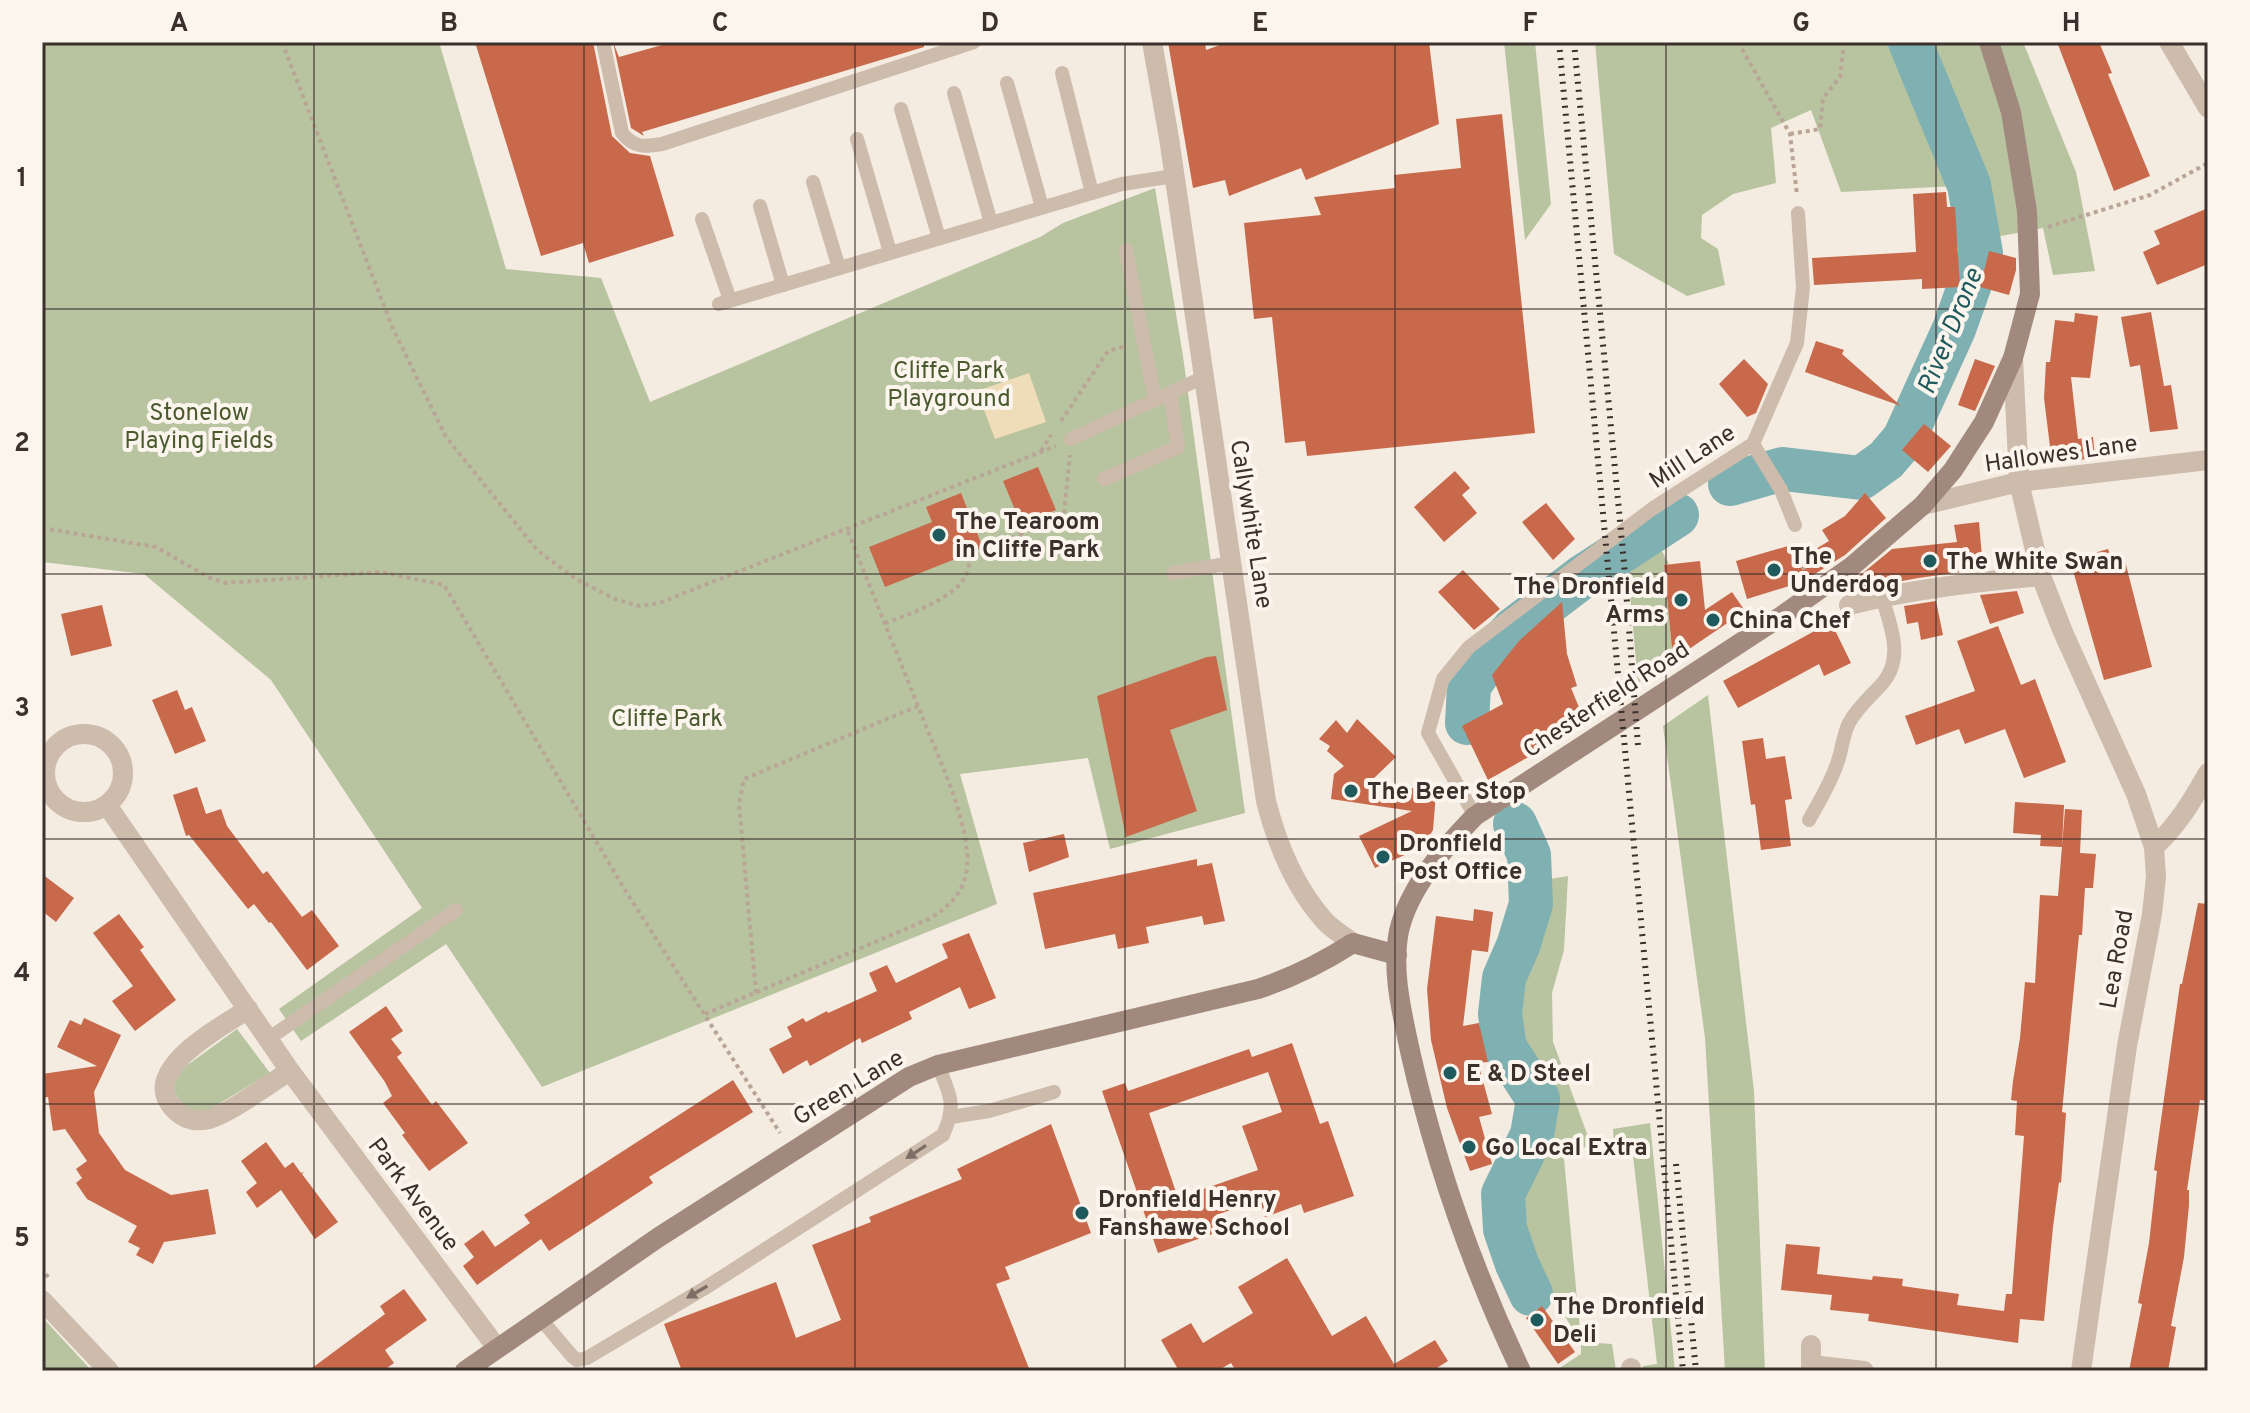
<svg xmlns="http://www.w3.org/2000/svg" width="2250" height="1413" viewBox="0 0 2250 1413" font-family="Overpass,sans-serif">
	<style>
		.green { fill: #b8c4a0 }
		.sand { fill: #efdcb8 }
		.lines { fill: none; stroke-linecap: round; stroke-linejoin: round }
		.river { stroke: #7fb0b2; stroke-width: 44 }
		.building { fill: #c8694b; fill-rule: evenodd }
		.path { stroke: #b9a596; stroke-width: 4; stroke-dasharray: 4 4; stroke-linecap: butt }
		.lane { stroke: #cdbbac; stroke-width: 14 }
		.street { stroke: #cdbbac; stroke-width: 20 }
		.secondary { stroke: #a18a7d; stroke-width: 20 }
		.rail { stroke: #3b302b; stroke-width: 6; stroke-dasharray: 2 6; stroke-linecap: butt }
		.oneway { fill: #7d6f65 }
		.grid { fill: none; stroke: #3b302b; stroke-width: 2; stroke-opacity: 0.55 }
		.poi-dot { fill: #1f5a5e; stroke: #fbf5ee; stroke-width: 3 }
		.labels { text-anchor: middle; stroke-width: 8; stroke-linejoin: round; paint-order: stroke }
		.park-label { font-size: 24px; fill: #4a5a2e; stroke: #fbf5ee }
		.street-label { font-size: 24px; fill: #3b302b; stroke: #fbf5ee }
		.poi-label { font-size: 24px; font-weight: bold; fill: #3b302b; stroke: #fbf5ee; text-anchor: start }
		.water-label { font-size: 26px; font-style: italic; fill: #1f5a5e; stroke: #fbf5ee }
		.neatline { fill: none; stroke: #3b302b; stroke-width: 3 }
		.grid-label { font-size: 26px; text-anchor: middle; font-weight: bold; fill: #3b302b }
	</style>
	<rect width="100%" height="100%" fill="#f4ebe1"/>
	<!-- green -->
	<g class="green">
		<polygon points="42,42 439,42 506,269 601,278 650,402 1040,237 1063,223 1155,188 1183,356 1245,813 1110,849 1088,758 960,774 997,904 542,1087 446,944 301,1041 279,1009 422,908 271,680 144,574 42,562"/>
		<polygon points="1504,42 1535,42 1551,204 1525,240"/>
		<polygon points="1595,42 2023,42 2076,172 2095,271 2053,275 2043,228 1964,243 1955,186 1841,192 1811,110 1771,128 1776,183 1733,194 1702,215 1701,238 1718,249 1725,285 1687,296 1614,254"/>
		<polygon points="1646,522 1669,564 1664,565 1672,650 1677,657 1638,683 1625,538"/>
		<polygon points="1708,695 1754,1091 1765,1371 1725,1371 1705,1038 1663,726"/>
		<polygon points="1568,876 1564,950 1552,993 1553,1042 1592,1147 1563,1148 1581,1342 1612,1344 1616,1371 1555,1371 1581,1354 1581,1343 1548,1288 1531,1294 1517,1264 1505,1229 1503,1194 1532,1135 1538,1099 1505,1048 1500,1014 1504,978 1518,946 1513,885"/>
		<path d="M237 1029 270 1073 207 1111C186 1112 176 1102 172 1081L182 1069Z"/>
		<polygon points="1650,1123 1675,1371 1643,1371 1643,1366 1657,1364 1632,1147 1614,1147 1613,1129"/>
		<polygon points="42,1317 92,1371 42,1371"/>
	</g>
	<!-- sand -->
	<polygon class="sand" points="1029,373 1046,422 995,439 977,391"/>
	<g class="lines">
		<!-- river -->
		<g class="river">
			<polyline points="1730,484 1783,469 1861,478 1886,460 1904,439 1954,329 1981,253 1969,185 1910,42"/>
			<polyline points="1467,723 1469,686 1489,657 1514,629 1582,577 1677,515"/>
			<polyline points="1515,824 1529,855 1531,904 1518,946 1504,978 1500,1014 1505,1048 1538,1099 1532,1135 1503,1194 1505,1229 1517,1264 1531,1294"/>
		</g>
	</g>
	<!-- building -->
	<g class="building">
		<polygon points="475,42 593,42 612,136 630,153 650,156 674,236 589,263 583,243 541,256"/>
		<polygon points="613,42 619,57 673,42 924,42 924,47 642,132 644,136 631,128"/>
		<polygon points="1168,42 1205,42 1206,50 1228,42 1429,42 1439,124 1306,180 1301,168 1229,196 1225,180 1193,188"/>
		<polygon points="2057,42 2099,42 2112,73 2108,74 2150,176 2114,191"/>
		<polygon points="1502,114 1535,433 1307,456 1305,441 1285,443 1272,317 1254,319 1244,223 1321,215 1314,197 1395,188 1394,175 1461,168 1456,119"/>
		<polygon points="1946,192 1947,207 1955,207 1960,287 1922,289 1922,279 1814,285 1812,258 1916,252 1913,194"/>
		<polygon points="2208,208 2208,264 2157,285 2143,252 2160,244 2154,231"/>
		<polygon points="1989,251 2016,258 2016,270 2009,295 1980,287"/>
		<polygon points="2151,312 2164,386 2171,385 2178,429 2150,432 2140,365 2130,367 2121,317"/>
		<polygon points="2075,313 2098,316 2090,378 2071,377 2078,439 2093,437 2095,458 2052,463 2044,398 2046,362 2050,362 2055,320 2074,322"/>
		<polygon points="1816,341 1844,350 1842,354 1901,406 1805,372"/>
		<polygon points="1744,359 1768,384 1756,413 1747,417 1719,384"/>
		<polygon points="1975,359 1995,366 1975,411 1958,405"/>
		<polygon points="1924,424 1951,446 1928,472 1902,450"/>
		<polygon points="1038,467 1056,510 1021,524 1003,481"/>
		<polygon points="1455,471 1470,488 1462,495 1477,513 1444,542 1414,507"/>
		<polygon points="961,493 983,548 885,587 869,547 932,522 926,507"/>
		<polygon points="1865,493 1886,518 1845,555 1802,582 1747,599 1736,561 1788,546 1794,562 1829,541 1822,530 1845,516"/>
		<polygon points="1546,503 1575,539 1553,560 1522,522"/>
		<polygon points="1979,522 1983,569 1918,578 1854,590 1852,582 1892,549 1957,542 1954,525"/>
		<polygon points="2108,549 2112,560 2124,557 2152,667 2104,680 2070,560"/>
		<polygon points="1700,561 1705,610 1732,592 1745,611 1673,660 1664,565"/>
		<polygon points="1463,570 1500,609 1474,630 1438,592"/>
		<polygon points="2017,591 2024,613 1990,624 1980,595"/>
		<polygon points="1936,601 1943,635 1921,640 1918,622 1907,624 1904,606"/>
		<polygon points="1562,602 1567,654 1577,686 1571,688 1586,724 1488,780 1462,726 1503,704 1492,675 1519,641"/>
		<polygon points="102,605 112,646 71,656 61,614"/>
		<polygon points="1831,622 1851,663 1824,676 1819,664 1738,708 1723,681"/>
		<polygon points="1998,626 2021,685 2035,679 2066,762 2024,778 2005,729 1965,744 1959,729 1916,745 1905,716 1975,691 1957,641"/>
		<polygon points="1216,656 1227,710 1170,730 1197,811 1126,837 1097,696 1207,657"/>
		<polygon points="177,690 185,710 192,707 206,741 175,754 152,700"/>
		<polygon points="1357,719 1396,757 1372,780 1436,793 1433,830 1423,847 1375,868 1359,836 1412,811 1331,799 1334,774 1344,766 1327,751 1330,746 1319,739 1336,720 1347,733"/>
		<polygon points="1763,738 1766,759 1785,756 1792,799 1785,800 1791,846 1761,850 1755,804 1751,805 1742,741"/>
		<polygon points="197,787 206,814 221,809 227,826 263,874 267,871 302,917 312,910 339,946 307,970 271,922 269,923 254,904 248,909 189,835 186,836 173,795"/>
		<polygon points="2015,802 2064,805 2062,847 2040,846 2041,835 2013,833"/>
		<polygon points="2065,809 2082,810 2080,853 2096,854 2093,888 2085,888 2082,935 2079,935 2062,1112 2066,1113 2061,1183 2059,1182 2053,1227 2044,1321 2020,1319 2018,1343 1868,1321 1869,1314 1830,1310 1832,1295 1781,1290 1786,1244 1820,1247 1817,1274 1872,1280 1873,1276 1903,1279 1902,1286 1959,1294 1957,1305 2004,1311 2006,1294 2012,1294 2024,1136 2015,1135 2017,1101 2011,1100 2013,1081 2020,1038 2025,982 2035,983 2040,895 2058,896"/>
		<polygon points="1064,834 1069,857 1029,872 1023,843"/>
		<polygon points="1197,859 1197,866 1212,863 1225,921 1204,925 1202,916 1146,927 1149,943 1118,949 1115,934 1045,949 1033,893"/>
		<polygon points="42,874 74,898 56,922 42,911"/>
		<polygon points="2198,903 2208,904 2208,1040 2205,1066 2208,1067 2208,1101 2200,1100 2187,1190 2189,1190 2189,1205 2184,1257 2171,1326 2176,1327 2168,1371 2129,1371 2142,1304 2138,1303 2149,1243 2157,1171 2154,1170 2180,984 2182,984"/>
		<polygon points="1474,909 1493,912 1488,952 1472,950 1463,1026 1479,1023 1488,1062 1478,1063 1492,1114 1479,1117 1492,1164 1470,1171 1447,1108 1431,1040 1427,989 1436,916 1473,921"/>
		<polygon points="119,914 144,947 140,950 176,1000 135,1031 112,1001 133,986 93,933"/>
		<polygon points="969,933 996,998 969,1009 960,987 909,1012 912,1019 883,1033 862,1043 860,1038 810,1066 807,1060 783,1074 769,1049 792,1037 787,1027 803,1018 806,1022 827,1011 828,1013 877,991 869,973 887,965 896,983 948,958 942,944"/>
		<polygon points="386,1006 403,1031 391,1039 402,1053 397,1057 432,1105 436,1101 468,1143 429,1171 402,1135 405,1133 383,1103 392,1096 385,1082 349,1032"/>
		<polygon points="84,1018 121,1035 94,1092 99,1133 125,1170 171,1195 208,1189 216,1234 164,1242 153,1264 136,1255 140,1248 128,1242 137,1226 87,1199 76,1183 82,1178 76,1169 87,1161 65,1129 53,1131 48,1097 42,1098 42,1074 97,1066 57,1047 70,1020 81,1025"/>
		<path d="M1292 1043 1320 1124 1328 1121 1354 1196 1304 1213 1301 1204 1265 1217 1260 1200 1216 1215 1221 1231 1158 1253 1102 1091 1125 1083 1128 1091 1249 1049 1252 1057ZM1268 1072 1282 1112 1242 1126 1258 1170 1178 1198 1149 1113Z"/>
		<polygon points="733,1080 753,1112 649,1177 653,1183 549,1251 541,1239 477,1285 463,1266 474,1257 464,1244 483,1230 495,1247 530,1223 524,1215"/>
		<polygon points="1051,1124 1091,1233 1005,1267 1010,1279 996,1284 1030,1371 682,1371 664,1324 776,1282 796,1338 841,1320 812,1245 871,1222 869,1217 962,1179 957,1169"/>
		<polygon points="266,1142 285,1168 293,1162 301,1173 304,1172 302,1174 338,1222 315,1239 281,1190 257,1208 246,1192 257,1183 241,1161"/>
		<polygon points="1287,1258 1332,1336 1366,1316 1394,1364 1435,1340 1448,1361 1432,1371 1236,1371 1231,1363 1217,1371 1179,1371 1161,1340 1191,1323 1203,1343 1253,1313 1238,1287"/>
		<polygon points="404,1289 427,1320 385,1350 394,1363 383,1371 308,1371 385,1314 380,1306"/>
		<polygon points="1542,1306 1575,1352 1558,1364 1526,1318"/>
	</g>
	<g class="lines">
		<!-- path -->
		<g class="path">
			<polyline points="282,42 393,329 446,437 538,551 576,579 615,599 639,606 659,603 1056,446"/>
			<polyline points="1738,42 1790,134 1797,195"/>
			<polyline points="1790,134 1820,129 1823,98 1840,77 1844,42"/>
			<polyline points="2048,227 2150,195 2208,163"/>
			<polyline points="1061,421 1108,351 1126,346"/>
			<polyline points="1041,451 1051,435"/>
			<polyline points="42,528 156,547 210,578 226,583 381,572 444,585 625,890 780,1133"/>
			<polyline points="1020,534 1064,512 1070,455"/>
			<polyline points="1796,543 1805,573"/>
			<path d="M885 623C906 616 957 597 966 575 969 569 969 562 971 556L1020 534 1029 560"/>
			<polyline points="1809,627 1829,615"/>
			<polyline points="756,993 739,804 744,779 918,706"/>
			<path d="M705 1014 929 919C950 906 964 893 967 867 971 825 938 757 922 716 897 654 872 592 847 529"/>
			<polyline points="42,1267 49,1279"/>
		</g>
		<!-- lane -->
		<g class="lane">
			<path d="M603 42 622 133C634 148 644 147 662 144L974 42"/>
			<polyline points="1062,73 1092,193"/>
			<polyline points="1007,83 1042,207"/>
			<polyline points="954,93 991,223"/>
			<polyline points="901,109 939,238"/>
			<polyline points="857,139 890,252"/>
			<polyline points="813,182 839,268"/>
			<polyline points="760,206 783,285"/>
			<polyline points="702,219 730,300"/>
			<polyline points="1126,250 1155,400"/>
			<polyline points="719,304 1122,184 1174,176"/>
			<polyline points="1071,439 1204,377"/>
			<polyline points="1753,444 1781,490 1795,525"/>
			<polyline points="1104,479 1178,447 1170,393"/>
			<polyline points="1173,573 1232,563"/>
			<polyline points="1475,816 1428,733 1443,679 1469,647 1652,509 1753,444 1797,343 1803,287 1798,213"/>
			<path d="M1809 820C1819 802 1830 784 1837 764 1842 751 1843 734 1849 723 1857 708 1870 697 1881 685 1905 659 1891 627 1882 597"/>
			<polyline points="268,1039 456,910"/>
			<polyline points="951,1117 989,1111 1054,1092"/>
			<path d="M540 1318 572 1356 577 1360 587 1358 705 1288 943 1135C957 1104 950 1095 938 1065"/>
		</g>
		<!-- street -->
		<g class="street">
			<path d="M1152 42 1169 138 1266 801C1277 844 1294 886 1323 919 1331 929 1343 935 1353 943"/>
			<polyline points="2169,42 2208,108"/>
			<polyline points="2013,358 2019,482 2041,576 2063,632 2136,794 2154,847 2156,877 2152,914 2127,1046 2081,1371"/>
			<polyline points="1923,505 2019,482 2208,460"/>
			<path d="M1849 605C1912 589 1976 582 2041 576"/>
			<circle cx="84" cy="773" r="39"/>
			<polyline points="107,805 290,1071 497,1348"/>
			<path d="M2154 847C2178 825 2192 801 2208 773"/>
			<path d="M248 1009C222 1027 135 1071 175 1110 184 1119 196 1122 209 1119 231 1113 268 1084 290 1071"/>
			<polyline points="42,1300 109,1371"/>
			<polyline points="1811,1365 1864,1371"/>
			<polyline points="1631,1368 1631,1371"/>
			<polyline points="1811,1371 1811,1345"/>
		</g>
		<!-- secondary -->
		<g class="secondary">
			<path d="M465 1371 659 1237 909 1077 938 1065 1258 989C1294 977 1322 963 1353 943L1397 955"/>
			<path d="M1521 1371C1472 1268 1435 1162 1410 1051 1402 1013 1391 970 1399 931 1409 887 1445 847 1475 816L1783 615 1851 567 1923 505 1953 470 1984 422 2013 358 2030 294 2027 211 2011 112 1989 42"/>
		</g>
		<!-- rail -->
		<g class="rail">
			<polyline points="1559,42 1683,1371"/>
			<polyline points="1574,42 1624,563 1638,746"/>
			<polyline points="1676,1164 1696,1371"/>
		</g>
	</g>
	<!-- one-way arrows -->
	<defs><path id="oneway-solid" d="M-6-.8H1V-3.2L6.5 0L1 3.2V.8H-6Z" transform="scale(2)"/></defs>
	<g class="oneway">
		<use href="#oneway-solid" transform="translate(916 1152) rotate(147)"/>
		<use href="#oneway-solid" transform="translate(697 1292) rotate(150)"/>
	</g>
	<!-- grid -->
	<path class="grid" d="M314 42V1371M584 42V1371M855 42V1371M1125 42V1371M1395 42V1371M1666 42V1371M1936 42V1371M42 309H2208M42 574H2208M42 839H2208M42 1104H2208"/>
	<!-- markers -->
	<g class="poi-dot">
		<circle cx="939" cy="535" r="8"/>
		<circle cx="1930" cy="561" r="8"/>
		<circle cx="1774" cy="570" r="8"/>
		<circle cx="1681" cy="600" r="8"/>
		<circle cx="1713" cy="620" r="8"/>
		<circle cx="1351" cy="791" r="8"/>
		<circle cx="1383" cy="857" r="8"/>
		<circle cx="1450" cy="1073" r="8"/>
		<circle cx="1469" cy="1147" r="8"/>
		<circle cx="1082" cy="1213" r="8"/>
		<circle cx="1537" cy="1320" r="8"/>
	</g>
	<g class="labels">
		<!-- park labels -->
		<g class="park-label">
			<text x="949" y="378">Cliffe Park<tspan x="949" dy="28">Playground</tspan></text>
			<text x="199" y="420">Stonelow<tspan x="199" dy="28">Playing Fields</tspan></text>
			<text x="667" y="726">Cliffe Park</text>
		</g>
		<!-- street labels -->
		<g class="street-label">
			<text transform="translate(2061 453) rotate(-8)" y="8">Hallowes Lane</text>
			<text transform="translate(1692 456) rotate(-33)" y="8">Mill Lane</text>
			<text transform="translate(1252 524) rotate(81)" y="8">Callywhite Lane</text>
			<text transform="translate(1606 699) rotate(-33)" y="8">Chesterfield Road</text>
			<text transform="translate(2116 959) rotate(-80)" y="8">Lea Road</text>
			<text transform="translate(848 1087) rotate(-31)" y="8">Green Lane</text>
			<text transform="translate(414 1194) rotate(53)" y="8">Park Avenue</text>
		</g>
		<!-- poi labels -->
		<g class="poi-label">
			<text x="955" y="529">The Tearoom<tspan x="955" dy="28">in Cliffe Park</tspan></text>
			<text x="1790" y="564">The<tspan x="1790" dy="28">Underdog</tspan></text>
			<text x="1946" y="569">The White Swan</text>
			<text x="1665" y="594" text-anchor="end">The Dronfield<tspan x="1665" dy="28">Arms</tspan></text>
			<text x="1729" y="628">China Chef</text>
			<text x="1367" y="799">The Beer Stop</text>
			<text x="1399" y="851">Dronfield<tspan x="1399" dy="28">Post Office</tspan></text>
			<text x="1466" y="1081">E &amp; D Steel</text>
			<text x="1485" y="1155">Go Local Extra</text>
			<text x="1098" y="1207">Dronfield Henry<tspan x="1098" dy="28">Fanshawe School</tspan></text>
			<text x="1553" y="1314">The Dronfield<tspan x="1553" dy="28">Deli</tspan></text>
		</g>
		<!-- water labels -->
		<g class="water-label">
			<text transform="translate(1949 331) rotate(-68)" y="9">River Drone</text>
		</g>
	</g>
	<!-- border -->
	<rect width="2250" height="1413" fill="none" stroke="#fbf5ee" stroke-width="88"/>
	<rect x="44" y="44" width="2162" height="1325" class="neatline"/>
	<g class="grid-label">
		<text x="179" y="31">A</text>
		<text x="449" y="31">B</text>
		<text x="720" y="31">C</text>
		<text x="990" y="31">D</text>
		<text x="1260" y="31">E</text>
		<text x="1530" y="31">F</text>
		<text x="1801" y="31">G</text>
		<text x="2071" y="31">H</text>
		<text x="22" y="186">1</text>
		<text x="22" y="451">2</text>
		<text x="22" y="716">3</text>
		<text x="22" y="981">4</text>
		<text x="22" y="1246">5</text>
	</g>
</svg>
